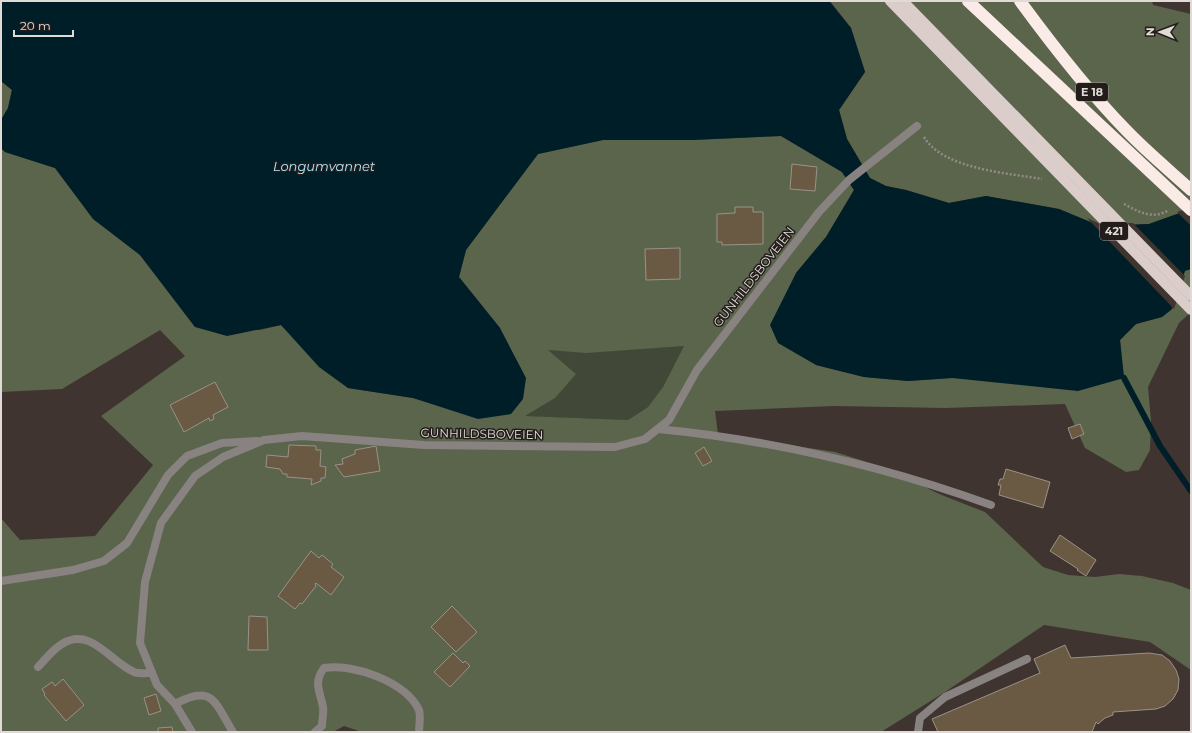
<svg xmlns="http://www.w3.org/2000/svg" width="1192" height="733" viewBox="0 0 1192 733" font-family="Montserrat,sans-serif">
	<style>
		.green { fill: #414838 }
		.forest { fill: #5b654c; fill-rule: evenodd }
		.water { fill: #001e27 }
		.pier { fill: #3f3430 }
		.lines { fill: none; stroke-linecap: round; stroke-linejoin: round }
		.stream { stroke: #001e27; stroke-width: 6 }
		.building { fill: #6a5a43; stroke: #9a9288 }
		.path { stroke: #938a87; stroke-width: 2.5; stroke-dasharray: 2 2; stroke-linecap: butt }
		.lane { stroke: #888280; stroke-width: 8 }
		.street { stroke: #888280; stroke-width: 8 }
		.primary { stroke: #dacdca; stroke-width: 10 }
		.highway { stroke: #faebe7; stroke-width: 12 }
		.labels { text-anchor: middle; stroke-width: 3; stroke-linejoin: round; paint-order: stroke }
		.shield { fill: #221d1b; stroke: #a8a19f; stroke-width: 1 }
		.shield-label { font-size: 11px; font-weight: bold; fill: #e1dad7 }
		.street-label { font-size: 12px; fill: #e1dad7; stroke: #221d1b }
		.water-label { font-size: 13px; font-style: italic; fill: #a9e8ff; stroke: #221d1b }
	</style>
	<rect width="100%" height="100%" fill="#3f3430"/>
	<!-- green -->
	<polygon class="green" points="684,346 663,387 648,407 628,420 524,416 555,398 548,350 586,352"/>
	<!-- forest -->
	<g class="forest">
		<polygon points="830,1 1152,1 1153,5 1191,14 1191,209 1149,224 1100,226 1059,209 986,196 949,203 906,190 886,186 870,178 847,139 839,110 865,72 851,28"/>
		<polygon points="1,81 12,90 8,108 1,120"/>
		<path d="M781 136 842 172 854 190 826 237 796 273 816 365 864 377 908 381 952 378H1124L1120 340 1136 324 1162 317 1172 309 1185 270 1191 269V312L1179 323 1148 387 1151 421 1150 450 1139 470 1126 472 1085 448 1065 404 946 408 834 406 715 411 718 434 835 452 890 469 939 494 985 512 1043 567 1068 575 1095 577 1119 574 1142 576 1173 583 1191 590V670L1150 642 1044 625 945 692 881 732H362L344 726 333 732H1V518L20 540 95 536 153 465 101 416 185 356 160 330 62 389 1 392V148L5 152 55 168 93 218 140 255 195 327 260 330 281 325 348 388 413 398 446 407 500 328 459 277 466 250 538 154 603 140H692ZM684 346 663 387 648 407 628 420 525 416 555 398 576 374 548 350 586 353Z"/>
	</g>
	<!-- water -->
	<polygon class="water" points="1,1 829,1 851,28 865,72 839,110 847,139 870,178 886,186 906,190 949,203 986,196 1059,209 1100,226 1149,224 1191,209 1191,269 1185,271 1172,309 1162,317 1136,324 1120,340 1124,378 1078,391 952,378 908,381 864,377 816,365 778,343 770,325 796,273 826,237 854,190 842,172 781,136 692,140 603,140 538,154 466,250 459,277 500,328 526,378 523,399 511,414 478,419 413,398 348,388 319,367 281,325 227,336 195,327 140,255 93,219 55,168 5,152 1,148 1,120 8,108 12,90 1,81"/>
	<!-- pier -->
	<g class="pier">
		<polygon points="1191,207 1191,226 1177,212"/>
		<polygon points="1087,218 1100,224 1133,223 1185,276 1174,309"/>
	</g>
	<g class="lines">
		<!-- stream -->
		<polyline class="stream" points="1124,378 1160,446 1191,491"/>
	</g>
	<!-- building -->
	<g class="building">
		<polygon points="792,164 817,167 815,191 790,189"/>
		<polygon points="735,207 753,207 753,212 763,212 763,244 722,245 722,242 717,242 717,214 735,213"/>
		<polygon points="680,248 680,279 646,280 645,249"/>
		<polygon points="215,382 228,407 213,415 214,419 210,421 209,418 184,432 170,405"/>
		<polygon points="1080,424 1084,434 1072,439 1068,428"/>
		<polygon points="289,445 316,446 316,450 321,450 320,466 326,467 325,478 321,478 321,481 311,485 312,479 287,477 287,474 283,474 280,469 266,467 267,455 288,457"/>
		<polygon points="376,446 380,471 344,477 335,465 343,464 342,459 355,454 355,450"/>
		<polygon points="704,447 712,461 703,466 695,453"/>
		<polygon points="1006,469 1050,482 1043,508 999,495 1001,485 998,485 1000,479 1003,479"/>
		<polygon points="1060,535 1096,560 1086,576 1077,570 1078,569 1050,551"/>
		<polygon points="311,551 319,558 322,555 333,564 331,567 344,577 331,595 316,583 315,584 316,586 302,604 300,603 295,609 278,596"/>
		<polygon points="452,606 477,632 456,652 431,627"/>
		<polygon points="249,616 267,617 268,650 248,650"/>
		<polygon points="1065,645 1071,658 1149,653 1162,655 1170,661 1176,670 1179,679 1178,690 1173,699 1165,706 1156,709 1113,712 1113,715 1105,718 1098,724 1096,722 1092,732 938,732 932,719 1040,673 1034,659"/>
		<polygon points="453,653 463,663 465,661 470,666 450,687 434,672"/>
		<polygon points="63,679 84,705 66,721 44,695 45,694 42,689 52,682 55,686"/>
		<polygon points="156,694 161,711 149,715 144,698"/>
		<polygon points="172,727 173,732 158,732 158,728"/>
	</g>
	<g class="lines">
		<!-- path -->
		<g class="path">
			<path d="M924 137C943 169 1007 173 1042 179"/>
			<path d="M1124 204C1139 212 1153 220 1169 210"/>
		</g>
		<!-- lane -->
		<polyline class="lane" points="918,732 920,718 945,697 1027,659"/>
		<!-- street -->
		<g class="street">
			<path d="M658 429C772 440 883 466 991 505"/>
			<polyline points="1,581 73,570 104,561 127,543 168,475 187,456 222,443 257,441"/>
			<path d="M38 667C45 660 53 649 62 644 91 626 110 662 134 672 139 674 147 673 152 673"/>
			<path d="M175 704C213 683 215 703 233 732"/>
			<polyline points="192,732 175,704 157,685 140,643 145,582 161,523 195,476 223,457 264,440 302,436 424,445 615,447 645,439 669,420 697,370 819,212 849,180 917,126"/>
			<path d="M315 732 322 726C322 720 324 713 323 707 320 691 313 683 324 668 353 663 406 682 419 710 421 716 419 726 419 732"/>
		</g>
		<!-- primary -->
		<g class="primary">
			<polyline points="890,1 1191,310"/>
			<polyline points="903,1 1191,296"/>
		</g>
		<!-- highway -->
		<g class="highway">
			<polyline points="968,1 1191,210"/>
			<path d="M1020 1C1053 46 1087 90 1126 130 1146 151 1169 170 1191 190"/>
		</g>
	</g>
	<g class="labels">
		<!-- shield labels -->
		<g class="shield">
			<rect x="1076" y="83" width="32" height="18" rx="3"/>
			<rect x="1100" y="222" width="28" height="18" rx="3"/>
		</g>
		<g class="shield-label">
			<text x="1092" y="96">E 18</text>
			<text x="1114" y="235">421</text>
		</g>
		<!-- street labels -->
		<g class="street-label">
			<text transform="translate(754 277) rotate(-52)" y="4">GUNHILDSBOVEIEN</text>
			<text transform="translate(482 434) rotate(1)" y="4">GUNHILDSBOVEIEN</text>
		</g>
		<!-- water labels -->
		<g class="water-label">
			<text x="324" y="171">Longumvannet</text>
		</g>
	</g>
	<!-- border -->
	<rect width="1192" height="733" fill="none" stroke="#e1dad7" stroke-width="4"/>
	<!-- north arrow -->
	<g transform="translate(1160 32) rotate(271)" stroke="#221d1b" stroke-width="3" paint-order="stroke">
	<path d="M0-3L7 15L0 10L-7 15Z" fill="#e1dad7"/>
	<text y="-6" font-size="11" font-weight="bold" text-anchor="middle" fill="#e1dad7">N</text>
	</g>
	<!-- scale -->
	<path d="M14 30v6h59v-6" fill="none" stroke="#e1dad7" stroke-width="2"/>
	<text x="20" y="30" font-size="12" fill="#e1dad7" stroke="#221d1b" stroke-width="3" paint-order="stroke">20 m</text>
</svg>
